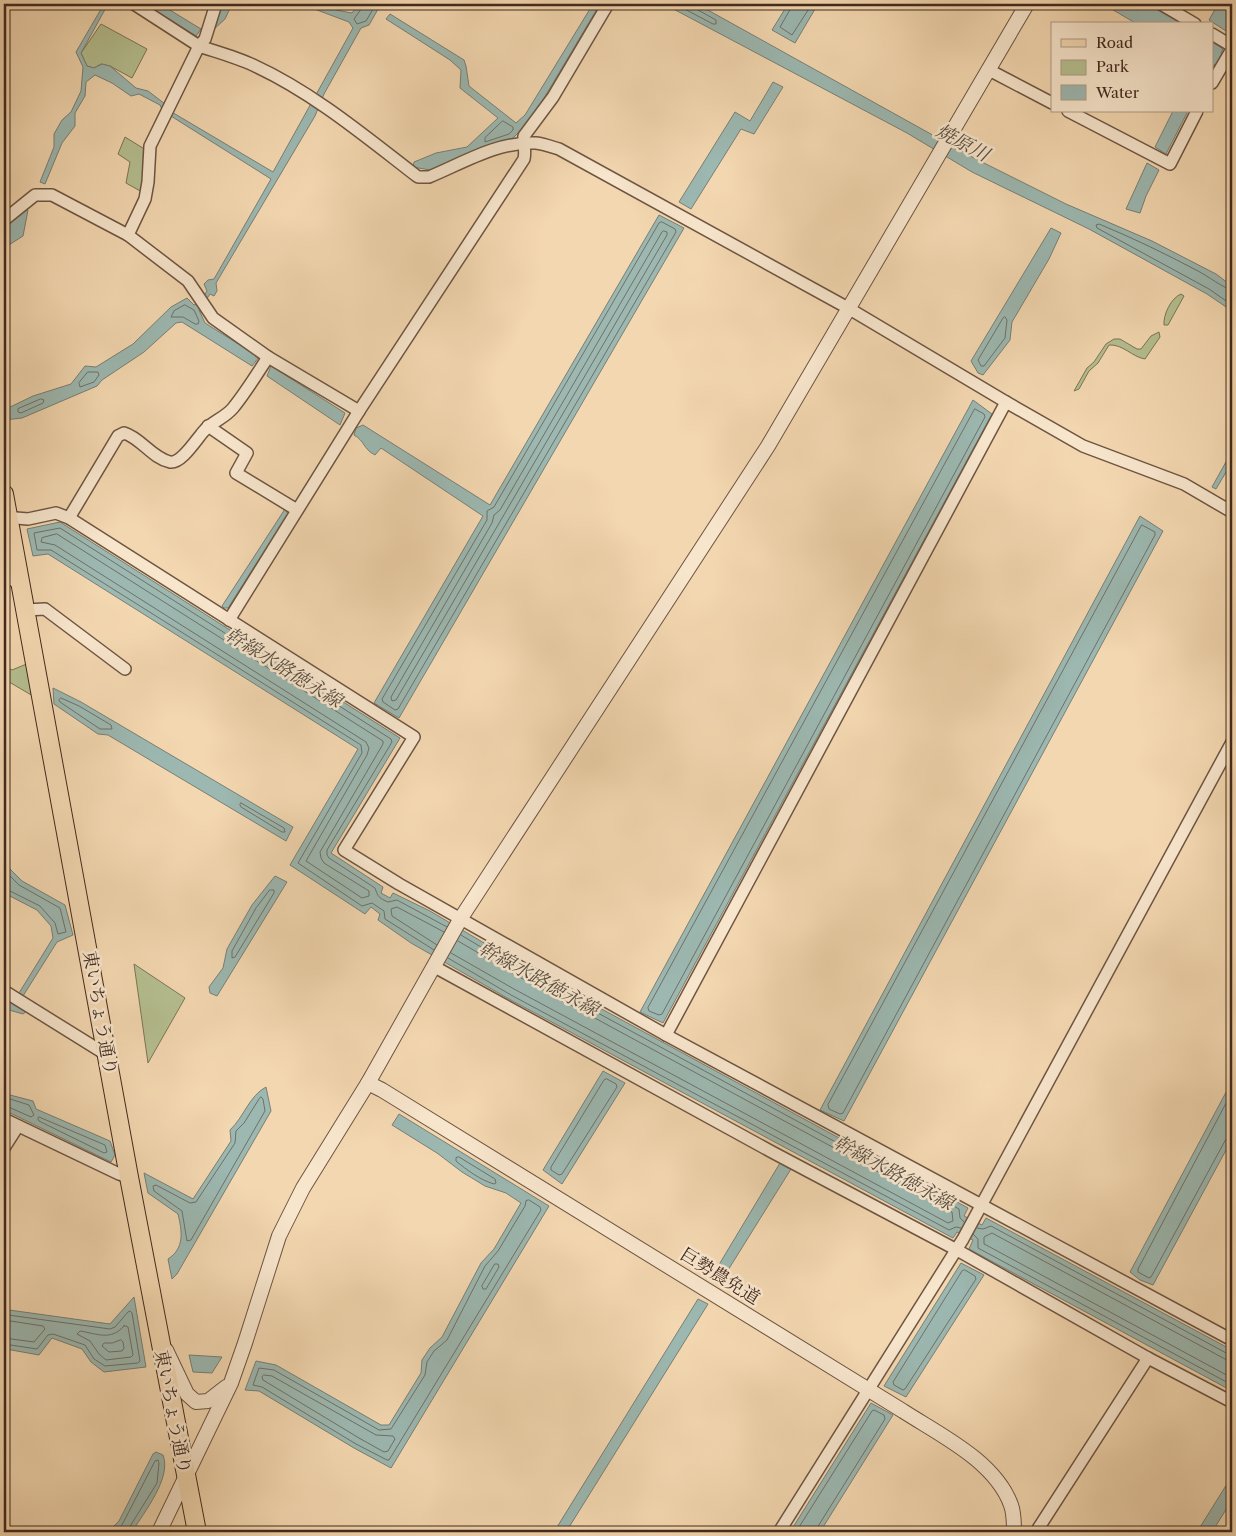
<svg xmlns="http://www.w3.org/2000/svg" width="1236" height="1536" viewBox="0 0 1236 1536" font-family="'Libre Caslon Text','Noto Serif JP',serif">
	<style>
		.green { fill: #b5bf90; stroke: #7c7457 }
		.water { fill: #9cb8b1; stroke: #787f76 }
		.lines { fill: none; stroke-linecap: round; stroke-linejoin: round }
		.shore { stroke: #6f7168; stroke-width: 1 }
		.stream { stroke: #787f76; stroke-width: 3 }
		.minor-casing { stroke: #6e5542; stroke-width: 14 }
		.tertiary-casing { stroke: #6e5542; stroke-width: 16 }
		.primary-casing { stroke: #422a1e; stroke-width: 20 }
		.minor { stroke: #f7e5cc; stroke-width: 11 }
		.tertiary { stroke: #f7e5cc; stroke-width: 14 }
		.primary { stroke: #f3d7b0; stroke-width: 18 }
		.labels { text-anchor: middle; stroke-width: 5; stroke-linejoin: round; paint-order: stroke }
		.street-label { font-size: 18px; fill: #422a1e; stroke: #f7e5cc }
		.water-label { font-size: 19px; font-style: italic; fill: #584e43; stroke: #f7e5cc }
	</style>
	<rect width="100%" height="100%" fill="#f3d7b0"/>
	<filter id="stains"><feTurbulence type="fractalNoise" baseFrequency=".004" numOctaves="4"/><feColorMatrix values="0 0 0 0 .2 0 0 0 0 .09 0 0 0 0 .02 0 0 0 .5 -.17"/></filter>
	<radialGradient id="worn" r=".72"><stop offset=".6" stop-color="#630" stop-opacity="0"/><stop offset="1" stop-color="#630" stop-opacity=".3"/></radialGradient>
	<!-- green -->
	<g class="green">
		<polygon points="101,24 147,49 132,78 110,66 101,64 94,68 87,66 81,53"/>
		<polygon points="125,137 146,150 142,192 126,183 130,162 118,154"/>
		<path d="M1181 294 1184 296 1168 325H1164C1163 315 1171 298 1181 294Z"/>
		<path d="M1159 332 1160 337 1145 359C1132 357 1123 344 1109 345L1098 363 1089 371 1079 389 1074 391 1087 368 1094 362 1106 344 1114 339H1120L1137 349H1141L1151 336Z"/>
		<polygon points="29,663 33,696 4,679 4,666 12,670"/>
		<polygon points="134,964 185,998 148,1063"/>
	</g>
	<!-- water -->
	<g class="water">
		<polygon points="104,4 108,4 81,53 87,66 94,68 102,64 110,66 136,88 148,91 165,104 170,111 273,172 353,28 349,22 317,10 307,4 325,4 336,10 352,13 359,4 381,4 369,25 361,28 324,94 315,116 216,283 217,291 214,296 210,294 199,310 205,323 259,357 252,366 182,322 176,323 144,352 102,380 97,386 22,418 4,420 4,410 33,396 71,384 85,366 96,367 133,344 171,307 187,298 194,305 199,303 207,291 204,284 208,280 214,279 271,179 163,111 160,105 139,94 131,96 112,83 95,75 86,82 85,96 75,113 75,126 62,143 45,184 40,182 54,147 54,134 62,120 71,112 81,91 83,67 76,52"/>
		<polygon points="145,4 160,4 201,29 196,36"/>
		<polygon points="222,4 232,4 225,19 212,31"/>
		<polygon points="593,4 600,4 531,120 513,138 430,170 413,167 414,162 436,153 467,147 498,118 460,88 461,70 450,60 386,19 390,14 464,60 466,66 469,86 516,123 525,115"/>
		<polygon points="664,4 697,4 974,158 1066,204 1152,241 1216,274 1232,286 1232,311 1207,294 1089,229 972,172 907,133"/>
		<polygon points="788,4 818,4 795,43 772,30"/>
		<polygon points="1103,4 1147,4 1182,24 1137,24"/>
		<polygon points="1218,4 1232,4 1232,28 1229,33 1209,20"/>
		<polygon points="1212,42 1223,49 1221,53 1232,61 1232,81 1229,79 1228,72 1215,64 1212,68"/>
		<polygon points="773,82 783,87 754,134 741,129 691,209 679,202 735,112 750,121"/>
		<polygon points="1173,111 1188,111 1166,154 1155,147"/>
		<polygon points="1147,163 1159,170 1146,196 1140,213 1126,209"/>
		<polygon points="22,210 28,210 23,236 4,248 4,227"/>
		<path d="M659 215 684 228 399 718 374 703 483 516 381 448 375 455C363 449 365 441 354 435L356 428 363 425 490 505Z"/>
		<polygon points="1051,228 1061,233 1049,259 1012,322 1010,340 983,375 978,373 971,361"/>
		<polygon points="271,366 345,413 340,425 267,376"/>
		<polygon points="973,400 992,414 663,1023 640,1012"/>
		<polygon points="1232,451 1232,462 1216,489 1212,487"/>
		<polygon points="285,509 288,514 228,608 224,608 222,606"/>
		<polygon points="1140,516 1163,531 844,1121 820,1110"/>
		<polygon points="60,522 400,738 331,853 383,887 381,893 390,898 393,893 430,911 528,969 968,1208 964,1216 982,1225 986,1218 1232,1350 1232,1391 969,1249 973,1240 957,1232 953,1238 509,999 411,943 378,920 380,914 371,907 365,914 290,865 358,749 48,554 33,556 27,529"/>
		<polygon points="53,688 81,702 293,827 286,841 108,735 98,734 54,704"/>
		<polygon points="9,868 22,881 65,905 73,935 57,942 23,996 19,993 53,938 51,926 37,910 4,893 4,874"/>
		<polygon points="275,876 287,882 217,996 210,993 209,987 223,968 227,949 252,905"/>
		<polygon points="10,1001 27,1011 23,1014 9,1010 4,1019 4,1010"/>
		<polygon points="603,1071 625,1083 562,1184 543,1170"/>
		<polygon points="1232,1081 1232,1139 1153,1285 1140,1280 1130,1272"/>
		<path d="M266 1087 271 1111 177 1274 172 1279 168 1259C185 1248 182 1231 178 1214L148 1193 144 1173 193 1199 231 1141 230 1130C244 1117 249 1096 266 1087Z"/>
		<polygon points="4,1091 10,1095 33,1101 36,1109 110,1141 115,1155 111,1162 4,1110"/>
		<polygon points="399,1114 549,1206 391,1468 354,1448 259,1391 245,1390 256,1361 276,1365 381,1425 389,1425 421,1373 422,1360 430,1348 442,1337 481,1263 494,1249 521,1203 506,1193 485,1186 462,1172 437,1153 392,1125"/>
		<polygon points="780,1163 791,1169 720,1283 711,1278"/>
		<polygon points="961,1263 984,1275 906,1397 884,1386"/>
		<polygon points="134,1297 146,1367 104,1372 91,1362 82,1349 52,1338 39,1355 6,1349 4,1347 4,1307 9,1310 110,1324"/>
		<polygon points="698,1299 708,1304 566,1532 554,1532"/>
		<polygon points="189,1355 222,1357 212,1373 193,1372"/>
		<polygon points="871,1403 893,1415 820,1532 790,1532"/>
		<path d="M156 1452 163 1455C172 1478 144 1512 132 1532H111L114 1526 119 1521 153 1454Z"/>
		<polygon points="1232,1476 1232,1500 1212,1532 1197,1532"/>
	</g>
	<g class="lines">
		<!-- shore -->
		<g class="shore">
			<polyline points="362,4 362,8 354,19 357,24 366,21 376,4"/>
			<polyline points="675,4 713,24 716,24 716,20 698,10 696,4"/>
			<polyline points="792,4 791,8 780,27 792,35 812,4"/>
			<polygon points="503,121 513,127 513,130 509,134 485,142 485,138"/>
			<polygon points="662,222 675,229 676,232 398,709 395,710 383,702 382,699 487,520 487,511 494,507 659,223"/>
			<polygon points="664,231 667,232 667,235 396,700 392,701 391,697 492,523 494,515 500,510 662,232"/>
			<path d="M1232 290C1225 289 1206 275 1198 271 1166 254 1133 238 1099 224L1096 225 1097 228 1209 289 1232 305"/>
			<polygon points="185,305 194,310 199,321 198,324 195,324 183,317 171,317 174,311"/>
			<polygon points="1005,317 1007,320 1005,338 984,366 981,366 978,360 1003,318"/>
			<polygon points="88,372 98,372 99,375 94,382 80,387 79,383"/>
			<polygon points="41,399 44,400 43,403 21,413 18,412 18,409"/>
			<polygon points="975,409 984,414 985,417 662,1014 659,1015 649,1011 648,1008"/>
			<polygon points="1142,525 1155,532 1155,535 843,1113 840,1114 829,1109 828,1105"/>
			<polygon points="57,534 383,741 383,744 320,852 321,858 324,863 369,891 369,896 362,898 306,861 367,755 369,748 366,742 55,545 41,542 42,538"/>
			<polygon points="61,698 79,706 111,725 112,729 100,729 60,702 59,700"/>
			<polygon points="241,803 284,828 285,832 282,832 241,807 240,805"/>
			<polyline points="4,876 10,876 19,885 60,908 66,932 58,934 55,923 40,906 8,890 4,889"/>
			<polygon points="270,890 274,890 274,893 235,957 232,958 232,951 256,908"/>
			<polyline points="461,935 526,974 959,1209 960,1218 964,1222"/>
			<polyline points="437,945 392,916 391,909 397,907 444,932"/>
			<path d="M434 950 385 919 384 911 372 903 362 906 298 863 362 753 361 745 51 550H37L34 533 60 528 391 739 392 742 327 850V855L329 858 375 888C378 897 379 898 388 902L397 900 447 927"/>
			<polyline points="451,953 514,989 948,1223 953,1221 952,1212 523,979 458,941"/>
			<polyline points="448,958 511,995 949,1230 956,1227 961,1228"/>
			<polygon points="607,1079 616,1084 617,1087 562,1174 559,1175 551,1170 551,1167 604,1080"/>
			<polyline points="1232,1092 1138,1269 1138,1272 1149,1278 1151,1277 1226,1139 1232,1136"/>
			<polyline points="4,1097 29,1105 34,1115 31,1117 4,1105"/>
			<polygon points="261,1097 263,1099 265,1111 191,1240 187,1241 182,1211 154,1191 153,1186 156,1185 190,1203 196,1202 235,1143 236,1131 244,1123 259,1099"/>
			<polygon points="39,1117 105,1145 107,1152 104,1153 39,1121 38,1119"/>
			<path d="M459 1157 495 1179 496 1183 494 1184C480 1180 467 1170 456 1161V1158Z"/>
			<polygon points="529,1200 540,1207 541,1210 389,1460 387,1460 356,1444 262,1387 253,1385 259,1368 274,1370 379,1430 391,1429 425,1375 427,1362 434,1351 447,1340 485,1266 498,1251 525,1206 526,1201"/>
			<polyline points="977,1228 983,1229 991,1226 1228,1354 1232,1355"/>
			<polyline points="973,1234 978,1239 978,1248 1232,1385"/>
			<polygon points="495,1264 498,1264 499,1267 486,1289 483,1289 482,1286"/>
			<polygon points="965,1270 975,1276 976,1279 905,1389 903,1390 894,1385 893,1382 962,1271"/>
			<polyline points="4,1313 8,1315 110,1329 115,1327 128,1312 130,1311 132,1313 140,1361 138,1363 105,1366 94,1359 85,1345 53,1334 48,1335 37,1349 4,1344"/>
			<polyline points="4,1320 43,1326 45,1329 34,1342 4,1338"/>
			<path d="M124 1326H126L128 1327 133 1355 131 1357 106 1360 99 1354 90 1341 77 1334 80 1331C98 1334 111 1341 124 1326Z"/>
			<polygon points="121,1340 123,1342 124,1348 122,1351 109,1352 102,1346 104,1343 112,1343"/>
			<polyline points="1232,1361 1225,1359 992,1233 984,1237 984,1244 988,1246 1232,1378"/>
			<polygon points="264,1375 272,1376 376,1435 393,1436 395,1439 388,1451 384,1452 359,1438 263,1380 262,1377"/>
			<polyline points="117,1532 123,1523 155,1461 158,1460 159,1463 157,1483 129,1528 129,1532"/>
			<polyline points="796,1532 872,1411 874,1410 884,1415 885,1419 817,1528 816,1532"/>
		</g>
		<!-- stream -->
		<polyline class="stream" points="4,1527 12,1532"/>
		<defs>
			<g id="minor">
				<polyline points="134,4 199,46 205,39 216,4"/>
				<polyline points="1161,4 1195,24"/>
				<polyline points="1212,34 1232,46"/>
				<polyline points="989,70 1052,103"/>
				<polyline points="1212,83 1232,49"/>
				<polyline points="1068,111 1170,164 1197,111"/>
				<polyline points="4,220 35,195 52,195 128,235"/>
				<path d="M359 411 268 357 213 318 188 281 128 235 145 199 148 182 150 146 199 46C217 52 236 57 253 65 314 93 366 137 418 177H429C463 163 498 141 536 143 544 144 552 147 559 149L848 308 1006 402 1083 446 1184 484 1232 512"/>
				<polyline points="208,426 247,453 236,473 297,510"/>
				<polyline points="4,517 28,519 56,513 69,518 414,737 344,850 399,884 666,1035 1232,1340"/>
				<path d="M69 518 118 436 124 433C141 438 152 458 170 462 181 464 196 440 203 432 211 422 225 418 233 408 246 392 257 374 268 357"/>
				<polyline points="4,575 21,585"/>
				<polyline points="25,610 45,609 125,669"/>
				<path d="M229 620 359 411 524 159C526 151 523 144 524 136L553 97 608 4"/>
				<polyline points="433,966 772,1152 957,1250 1148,1358 1232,1402"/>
				<polyline points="4,991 107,1055"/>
				<polyline points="666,1035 1006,402"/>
				<polyline points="4,1119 119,1174 129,1177"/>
				<polyline points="4,1148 18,1126"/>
				<polyline points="779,1532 963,1239 1232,742"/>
				<polyline points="1036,1532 1148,1358"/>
			</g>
			<g id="tertiary">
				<path d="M368 1083 382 1090 903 1411C940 1435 995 1461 1011 1505 1014 1513 1014 1524 1014 1532"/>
				<polyline points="166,1350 187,1394 196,1402 208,1401 226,1387"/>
				<polyline points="159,1532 231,1383 245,1343 279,1236 303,1188 368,1083 461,918 768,446 1027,4"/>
			</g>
			<polyline id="primary" points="4,494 129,1177 197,1532"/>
		</defs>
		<!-- minor casing -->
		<use href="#minor" class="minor-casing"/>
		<!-- tertiary casing -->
		<use href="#tertiary" class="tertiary-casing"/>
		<!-- primary casing -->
		<use href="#primary" class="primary-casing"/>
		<!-- minor -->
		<use href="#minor" class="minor"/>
		<!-- tertiary -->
		<use href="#tertiary" class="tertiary"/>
		<!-- primary -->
		<use href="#primary" class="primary"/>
	</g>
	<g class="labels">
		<!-- street labels -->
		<g class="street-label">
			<text transform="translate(100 1013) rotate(80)" y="6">東いちょう通り</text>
			<text transform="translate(720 1276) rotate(32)" y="6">巨勢農免道</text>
			<text transform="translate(173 1412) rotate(79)" y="6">東いちょう通り</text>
		</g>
		<!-- water labels -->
		<g class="water-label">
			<text transform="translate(963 142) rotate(28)" y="7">焼原川</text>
			<text transform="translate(284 667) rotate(32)" y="7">幹線水路徳永線</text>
			<text transform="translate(539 978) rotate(29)" y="7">幹線水路徳永線</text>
			<text transform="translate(894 1172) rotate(29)" y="7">幹線水路徳永線</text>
		</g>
	</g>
	<!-- margin -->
	<rect width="1236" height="1536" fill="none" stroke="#f3d7b0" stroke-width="20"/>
	<rect x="5" y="5" width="1226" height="1526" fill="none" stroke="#422a1e" stroke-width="2.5"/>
	<rect x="10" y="10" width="1216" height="1516" fill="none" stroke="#422a1e"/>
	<!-- legend -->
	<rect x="1051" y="22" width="162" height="90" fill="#f7e5cc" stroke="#af9a86"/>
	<rect x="1061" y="39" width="25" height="8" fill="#f3d7b0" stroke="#af9a86"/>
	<text x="1096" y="48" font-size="15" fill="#422a1e">Road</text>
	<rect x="1061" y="60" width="25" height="15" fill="#b5bf90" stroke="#af9a86"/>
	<text x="1096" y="72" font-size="15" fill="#422a1e">Park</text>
	<rect x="1061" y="85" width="25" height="15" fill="#9cb8b1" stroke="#af9a86"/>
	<text x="1096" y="98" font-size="15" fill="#422a1e">Water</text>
	<rect width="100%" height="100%" filter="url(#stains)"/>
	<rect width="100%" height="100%" fill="url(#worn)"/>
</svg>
